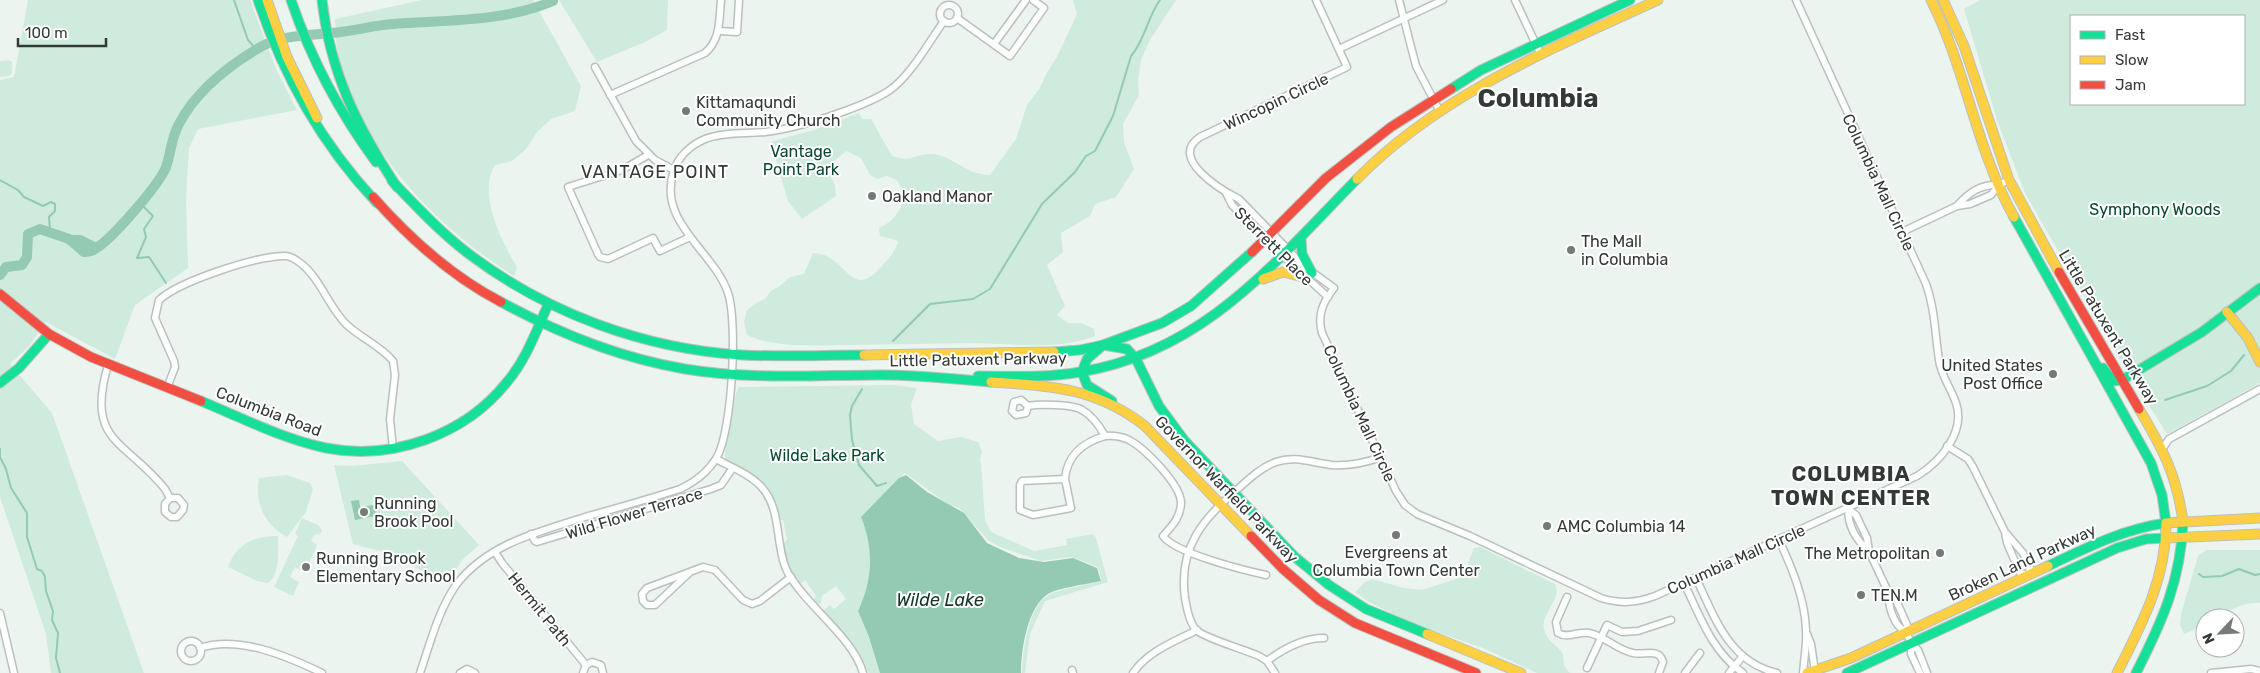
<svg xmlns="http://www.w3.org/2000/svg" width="2260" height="673" viewBox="0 0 2260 673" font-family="Rubik,sans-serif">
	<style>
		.green { fill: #cfebdd; fill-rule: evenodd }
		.water { fill: #93cab1 }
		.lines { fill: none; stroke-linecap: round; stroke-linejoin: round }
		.stream { stroke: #93cab1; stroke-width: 2 }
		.river { stroke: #93cab1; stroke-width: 10 }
		.street-casing { stroke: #bac1bd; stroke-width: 9 }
		.fast-casing { stroke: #bac1bd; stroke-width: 11 }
		.slow-casing { stroke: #bac1bd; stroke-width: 11 }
		.jam-casing { stroke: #bac1bd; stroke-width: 11 }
		.street { stroke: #fcfdfd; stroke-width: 6 }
		.fast { stroke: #16e098; stroke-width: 9 }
		.slow { stroke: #ffcf43; stroke-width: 9 }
		.jam { stroke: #f24e42; stroke-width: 9 }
		.poi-dot { fill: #747a77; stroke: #fff; stroke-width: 2 }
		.labels { text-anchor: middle; stroke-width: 4; stroke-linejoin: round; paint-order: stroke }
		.street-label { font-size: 16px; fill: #333936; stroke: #fff }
		.poi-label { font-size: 16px; fill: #333936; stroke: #fff; text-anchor: start }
		.park-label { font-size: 16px; fill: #084832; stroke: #fff }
		.neighbourhood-label { font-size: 18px; letter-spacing: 1px; fill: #333936; stroke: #fff }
		.water-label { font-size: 18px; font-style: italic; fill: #143729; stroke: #fff }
		.district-label { font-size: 21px; font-weight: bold; letter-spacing: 1px; fill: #333936; stroke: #fff }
		.town-label { font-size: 26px; font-weight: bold; fill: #333936; stroke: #fff }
	</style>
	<rect width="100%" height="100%" fill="#ecf4f0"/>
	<!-- green -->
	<g class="green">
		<polygon points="28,0 250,0 276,69 297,110 198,129 189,148 186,200 188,268 135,305 115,359 46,322 29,346 10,364 52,413 144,673 51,673 46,634 0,497 0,80 14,77"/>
		<path d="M422 0H533L581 86 575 111 551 119 537 132 526 149 512 161 495 165C477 194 502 242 517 267L514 276C439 229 370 158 342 72 336 56 336 36 335 19Z"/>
		<polygon points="559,0 668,0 667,30 645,42 597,62"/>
		<path d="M1073 0H1176L1150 40 1141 60 1138 81 1139 95 1123 124 1124 142 1134 169 1116 197 1095 204 1090 216 1061 233 1063 252 1047 265 1065 306 1057 315 1068 323H1081L1094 329 1095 336C1057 351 1011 343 970 343 931 344 892 344 852 345 819 345 777 349 747 335L744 322 747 310 756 303 765 299 771 291 780 286 790 277 804 274 813 253C818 254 824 254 828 257 850 269 855 296 881 267 889 258 895 252 898 241L880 236 879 228C894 221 901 211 905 194L897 180 887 176 877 179 870 175 861 158 846 151 826 168 835 185 836 196 802 219 788 201 771 143 773 141 814 130 859 113 862 119H871L892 156C912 163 914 154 931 154 951 154 965 175 990 175L1016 139 1027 105 1040 88 1046 74 1057 57 1077 14Z"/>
		<path d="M1980 0H2260V383L2167 434 2122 362 2025 193 1998 123 1964 9ZM2071 16H2244V104H2071Z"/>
		<polygon points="8,60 12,62 12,73 9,76 0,77 0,61"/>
		<path d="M894 385 917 388 911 405 914 424 938 441 961 437 978 442 982 452 980 460 981 462 985 520 991 532 1034 551 1067 545 1066 539 1093 534 1096 538 1108 582 1045 601 1030 634 1025 673H1022C1023 652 1028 605 1049 595 1063 588 1087 585 1102 581L1098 567 1072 557 1041 561 1000 547 989 541 959 508 948 504 905 473 861 517C870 539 875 567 868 591 866 598 859 604 858 611L869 637 880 673H869L860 658 824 610 830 605 834 609 846 599 836 586 822 596 821 603 818 604 814 600 816 596 805 580 801 584 789 569 782 544 787 540 783 520H778C771 477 755 482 725 459V450L736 393 739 387Z"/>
		<polygon points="402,461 479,545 462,560 448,584 387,553 353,544 334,465 353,466"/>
		<path d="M287 475 310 483 313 489 306 512 287 537C265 525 254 503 259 478Z"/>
		<polygon points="302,518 318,525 322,530 320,534 314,535 311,541 317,545 305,572 295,567 290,577 299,582 293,596 274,587 298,536 295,534"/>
		<path d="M278 536C278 550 281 574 268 583L257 581 228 567C236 543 255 536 278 536Z"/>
		<path d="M1480 547 1555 584C1563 600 1540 613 1544 629 1548 643 1557 644 1563 654L1564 666 1570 673H1537L1483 648 1410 623 1369 602 1355 592 1365 582 1372 579 1404 588 1422 590 1459 578 1465 571 1474 548Z"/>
		<path d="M2206 550H2260V603C2237 601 2226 618 2205 618V625L2184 634 2180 625 2181 614 2198 556Z"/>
	</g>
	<!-- water -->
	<g class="water">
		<path d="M906 475 927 492 964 513 987 543 1019 558 1044 562 1073 558 1097 568 1101 581C1088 584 1057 588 1048 594 1027 607 1021 651 1021 673H880L869 637 858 611C873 580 874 549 861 517L899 478Z"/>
		<polygon points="359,500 360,507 374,505 376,516 355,520 351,501"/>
	</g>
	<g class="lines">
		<!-- stream -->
		<g class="stream">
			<polyline points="234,0 248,40 256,49"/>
			<polyline points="0,180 18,190 24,197 43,206 51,202 55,204 55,211 49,217 50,231"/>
			<polyline points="140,203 153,216 144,229 146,237 137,258 149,257 166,283"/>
			<path d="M893 341 930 304 973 299 990 289 1042 204 1075 172 1086 156 1095 151 1113 116 1131 56C1145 40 1147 18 1160 0"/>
			<polyline points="862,389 852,406 850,415 852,440 859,465 877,486 886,483"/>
			<polyline points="2165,400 2207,386 2231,371 2244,355"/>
			<polyline points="0,449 0,457 6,469 11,488 27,513 27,537 37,569 42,571 45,577 46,591 53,611 52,620 58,633 56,658 60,673"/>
			<polyline points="2199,574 2203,577 2222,576 2239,569 2255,575 2260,574"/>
		</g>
		<!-- river -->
		<g class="river">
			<polyline points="70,240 80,240 96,248"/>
			<path d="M0 275 6 267 22 265 27 257 28 234 40 229 69 239 84 252C87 252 92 251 95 249 111 240 159 185 166 167 171 153 171 138 179 124 195 93 227 67 257 49 282 33 312 36 341 32 358 30 376 25 393 24 446 20 504 22 553 1"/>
		</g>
		<defs>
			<g id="street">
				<path d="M1316 0 1347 67 1200 137C1168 158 1221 190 1239 199L1305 267 1334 288C1323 302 1317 315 1322 333L1396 491 1405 505 1417 514 1470 536 1601 598C1620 604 1636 603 1655 596L1917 476C1940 462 1966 432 1956 403 1951 388 1941 376 1939 360 1935 334 1935 309 1926 284L1796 0"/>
				<polyline points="1399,0 1416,66 1440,112"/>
				<polyline points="1515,0 1541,55"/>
				<circle cx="949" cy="14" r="9"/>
				<polyline points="957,18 1010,56 1044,8 1033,0"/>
				<polyline points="719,31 737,32 739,0"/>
				<polyline points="994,44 1026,0"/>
				<polyline points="1339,49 1443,0"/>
				<polyline points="595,67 636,141 655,160 674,170"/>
				<path d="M610 95 705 53C721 39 719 20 721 0"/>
				<polyline points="648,155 622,170 568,187 598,254 600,257 608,259 653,238 660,251 690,237"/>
				<polyline points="1226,193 1232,205 1283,256 1328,297"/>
				<path d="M1957 206C1969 192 1981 184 1999 185"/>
				<polyline points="1902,232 1957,206 1970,204 1991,195 1999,185 2009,180"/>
				<path d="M108 365C85 443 126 440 165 489L170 498 165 504V512L171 517H177L183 510 184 505 178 498H170"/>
				<path d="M167 388 175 367 174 361 155 318 159 300C180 281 256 256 285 256 290 256 295 259 299 262 321 278 328 307 347 325 361 338 381 346 393 361L395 375 390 419 393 449"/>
				<path d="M1028 406 1026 413 1016 415 1012 411 1014 402 1021 400 1028 406C1038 404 1073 404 1082 410 1092 415 1100 427 1105 436 1113 435 1120 436 1127 439 1144 447 1180 484 1181 502 1181 517 1172 526 1163 536 1175 553 1243 570 1266 575"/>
				<polyline points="1947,446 1968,459 1973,467 2005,532 2007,543 2020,573 2028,575 2030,568 2023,553 2005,532"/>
				<polyline points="2163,448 2169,439 2260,389"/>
				<path d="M716 459C731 467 754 476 764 490 782 513 775 548 788 573 807 607 853 637 863 673"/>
				<path d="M1065 479 1071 508 1033 515 1020 510V485L1022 481 1065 479C1067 455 1084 442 1105 436"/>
				<polyline points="1848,509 1856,515 1867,538 1869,551 1889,594 1896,600 1907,625 1906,632 1911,643 1911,654 1920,673"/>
				<path d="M1848 509C1848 525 1856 540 1869 551"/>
				<polyline points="531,534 535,541 537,542 711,489 721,485 732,469"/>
				<path d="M1779 540C1792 568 1805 599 1806 630 1807 644 1804 659 1803 673"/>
				<polyline points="495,552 502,563 586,665"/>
				<polyline points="690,572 655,605 647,605 643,601 642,594 647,588 703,567 715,570 743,600 752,604 760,601 791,577"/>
				<path d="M1696 578C1715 618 1729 662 1777 673"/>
				<path d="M1684 583C1700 616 1712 652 1743 673"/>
				<path d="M1889 594C1888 607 1894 626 1906 632"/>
				<path d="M1567 597 1556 622 1558 633C1568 639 1578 631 1589 633 1605 636 1617 650 1633 653 1644 656 1659 647 1663 662L1659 673"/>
				<polyline points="0,613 14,673"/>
				<polyline points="1807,634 1811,644 1815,672"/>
				<circle cx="191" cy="651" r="10"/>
				<polyline points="1911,643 1918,650 1927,673"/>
				<path d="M200 648C238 635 287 656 322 673"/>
				<path d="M1267 661C1283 649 1303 638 1324 638"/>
				<polyline points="1587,668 1607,625 1622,632 1638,631 1671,620"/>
				<polyline points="1072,670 1073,673"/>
				<path d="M420 673C430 644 438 611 456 585 487 544 538 532 585 517 617 508 649 499 680 489 695 482 708 472 717 457 732 431 738 322 728 293 714 251 656 222 674 170 679 156 691 145 705 139 723 132 746 134 765 132 796 129 865 107 890 90 911 75 929 42 944 21"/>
				<polyline points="460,673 467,669 475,673"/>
				<polyline points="583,673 586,665 592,662 601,665 603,673"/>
				<path d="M1133 673C1148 651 1174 642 1197 630"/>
				<path d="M1275 673 1267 661 1259 656C1246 650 1204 638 1196 630 1189 621 1187 609 1185 598 1178 548 1203 518 1239 488 1250 478 1262 467 1276 462 1295 455 1313 463 1332 465 1349 466 1365 463 1381 457"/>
				<polyline points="1685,673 1700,653"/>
				<polyline points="1729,673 1742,657"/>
				<polyline points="2211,673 2251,669 2260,671"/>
			</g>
			<g id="fast">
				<path d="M258 0C284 77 321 143 377 203"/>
				<path d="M291 0C311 59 339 112 376 162"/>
				<path d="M322 0C330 72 357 127 397 187"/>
				<polyline points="1451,89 1481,70 1630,0"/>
				<path d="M392 181C416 206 441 233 469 254 547 313 644 349 742 355 783 357 824 355 864 355"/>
				<path d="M2014 217 2151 463 2162 495 2166 523C2123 529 2086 548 2048 566"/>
				<polyline points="1301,238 1302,254 1312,273"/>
				<path d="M501 302C558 333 620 358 685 369 751 380 816 375 882 375 918 375 955 379 991 382"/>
				<polyline points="1054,352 1080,350 1103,345 1127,349 1136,359 1159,406 1184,440 1295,557 1329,585 1366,609 1427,634"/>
				<polyline points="2103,368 2113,381 2122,380 2202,332 2260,288"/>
				<path d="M978 376C1012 376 1046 378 1080 372 1204 352 1274 263 1357 179"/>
				<polyline points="0,383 19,368 49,334"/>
				<path d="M201 401C242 418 283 439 326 448 392 461 465 435 507 382 526 360 536 331 548 305"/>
				<polyline points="1112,401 1087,385 1082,372 1087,359 1103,345 1162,323 1191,306 1252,252"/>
				<polyline points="1847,673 2117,548 2146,539 2167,538"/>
				<path d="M2136 673C2162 622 2181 580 2183 522"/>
			</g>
			<g id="slow">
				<polyline points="267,0 287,57 317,118"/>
				<path d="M1931 0C1966 69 1976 149 2014 217"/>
				<polyline points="1943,0 1964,46 2009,180 2059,272"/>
				<path d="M1357 179C1439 95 1553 48 1658 0"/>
				<polyline points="1263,279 1283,272 1303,277"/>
				<polyline points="2227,312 2248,338 2260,362"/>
				<polyline points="864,355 1054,352"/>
				<path d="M991 382C1051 386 1095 387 1145 426L1251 536"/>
				<path d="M2139 409C2163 449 2177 476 2183 522"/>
				<polyline points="2167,538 2260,534"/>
				<polyline points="1427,634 1521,673"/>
				<polyline points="1807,673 1851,658 2048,566"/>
				<path d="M2117 673C2142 624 2166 579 2166 523L2260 518"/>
			</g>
			<g id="jam">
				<path d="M373 197C410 239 451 276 501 302"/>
				<polyline points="1252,252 1326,178 1391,127 1451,89"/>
				<polyline points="2059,272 2139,409"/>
				<polyline points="0,294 49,334 91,357 201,401"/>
				<polyline points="1251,536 1283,569 1319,600 1355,623 1476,673"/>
			</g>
		</defs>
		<!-- street casing -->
		<use href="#street" class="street-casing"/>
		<!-- fast casing -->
		<use href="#fast" class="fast-casing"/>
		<!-- slow casing -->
		<use href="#slow" class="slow-casing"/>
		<!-- jam casing -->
		<use href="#jam" class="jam-casing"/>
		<!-- street -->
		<use href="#street" class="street"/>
		<!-- fast -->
		<use href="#fast" class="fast"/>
		<!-- slow -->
		<use href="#slow" class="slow"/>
		<!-- jam -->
		<use href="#jam" class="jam"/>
	</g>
	<!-- markers -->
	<g class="poi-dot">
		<circle cx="686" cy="111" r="5"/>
		<circle cx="872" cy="196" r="5"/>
		<circle cx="1571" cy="250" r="5"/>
		<circle cx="2053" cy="374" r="5"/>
		<circle cx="364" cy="512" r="5"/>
		<circle cx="1547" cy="526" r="5"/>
		<circle cx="1396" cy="535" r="5"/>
		<circle cx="1940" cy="553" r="5"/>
		<circle cx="306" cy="567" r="5"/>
		<circle cx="1861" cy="595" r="5"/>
	</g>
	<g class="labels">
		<!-- street labels -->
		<g class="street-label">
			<text transform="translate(1276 101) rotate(-25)" y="6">Wincopin Circle</text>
			<text transform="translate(1879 182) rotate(65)" y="6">Columbia Mall Circle</text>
			<text transform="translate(1274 246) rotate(45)" y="6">Sterrett Place</text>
			<text transform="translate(2109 327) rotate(59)" y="6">Little Patuxent Parkway</text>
			<text transform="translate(978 359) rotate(-1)" y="6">Little Patuxent Parkway</text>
			<text transform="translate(269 411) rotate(21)" y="6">Columbia Road</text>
			<text transform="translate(1360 413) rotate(65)" y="6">Columbia Mall Circle</text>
			<text transform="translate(1227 489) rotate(46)" y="6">Governor Warfield Parkway</text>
			<text transform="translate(634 513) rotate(-17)" y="6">Wild Flower Terrace</text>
			<text transform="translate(1736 559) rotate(-24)" y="6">Columbia Mall Circle</text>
			<text transform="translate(2022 562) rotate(-25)" y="6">Broken Land Parkway</text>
			<text transform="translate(540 609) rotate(51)" y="6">Hermit Path</text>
		</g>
		<!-- poi labels -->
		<g class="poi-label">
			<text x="696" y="108">Kittamaqundi<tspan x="696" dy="18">Community Church</tspan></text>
			<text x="882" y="202">Oakland Manor</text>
			<text x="1581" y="247">The Mall<tspan x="1581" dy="18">in Columbia</tspan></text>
			<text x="2043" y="371" text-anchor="end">United States<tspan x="2043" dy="18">Post Office</tspan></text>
			<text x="374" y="509">Running<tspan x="374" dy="18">Brook Pool</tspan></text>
			<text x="1557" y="532">AMC Columbia 14</text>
			<text x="1396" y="558" text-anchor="middle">Evergreens at<tspan x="1396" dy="18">Columbia Town Center</tspan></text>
			<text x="1930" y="559" text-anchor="end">The Metropolitan</text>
			<text x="316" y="564">Running Brook<tspan x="316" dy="18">Elementary School</tspan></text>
			<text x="1871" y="601">TEN.M</text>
		</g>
		<!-- park labels -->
		<g class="park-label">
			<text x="801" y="157">Vantage<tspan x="801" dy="18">Point Park</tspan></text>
			<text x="2155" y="215">Symphony Woods</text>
			<text x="827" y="461">Wilde Lake Park</text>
		</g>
		<!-- neighbourhood labels -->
		<g class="neighbourhood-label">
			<text x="655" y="178">VANTAGE POINT</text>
		</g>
		<!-- water labels -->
		<g class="water-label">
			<text x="940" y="606">Wilde Lake</text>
		</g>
		<!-- district labels -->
		<g class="district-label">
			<text x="1851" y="481">COLUMBIA<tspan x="1851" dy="24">TOWN CENTER</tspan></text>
		</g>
		<!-- town labels -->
		<g class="town-label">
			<text x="1538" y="107">Columbia</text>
		</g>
	</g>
	<!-- legend -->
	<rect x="2070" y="15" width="175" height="90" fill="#ffffff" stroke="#adb0af"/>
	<rect x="2080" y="31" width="25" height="8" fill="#16e098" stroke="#adb0af"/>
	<text x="2115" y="40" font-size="15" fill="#333936">Fast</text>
	<rect x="2080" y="56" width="25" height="8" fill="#ffcf43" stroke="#adb0af"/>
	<text x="2115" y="65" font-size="15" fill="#333936">Slow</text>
	<rect x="2080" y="81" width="25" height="8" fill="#f24e42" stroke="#adb0af"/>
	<text x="2115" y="90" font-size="15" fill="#333936">Jam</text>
	<!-- north arrow -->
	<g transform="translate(2220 633) rotate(245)"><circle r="24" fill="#ffffff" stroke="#adb0af"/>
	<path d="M0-4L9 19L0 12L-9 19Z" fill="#747a77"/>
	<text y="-8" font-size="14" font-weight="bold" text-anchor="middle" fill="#333936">N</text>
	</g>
	<!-- scale -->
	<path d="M18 38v8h88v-8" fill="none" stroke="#333936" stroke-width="2.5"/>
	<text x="25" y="38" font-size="15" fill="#333936" stroke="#ffffff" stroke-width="4" paint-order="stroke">100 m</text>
</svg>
